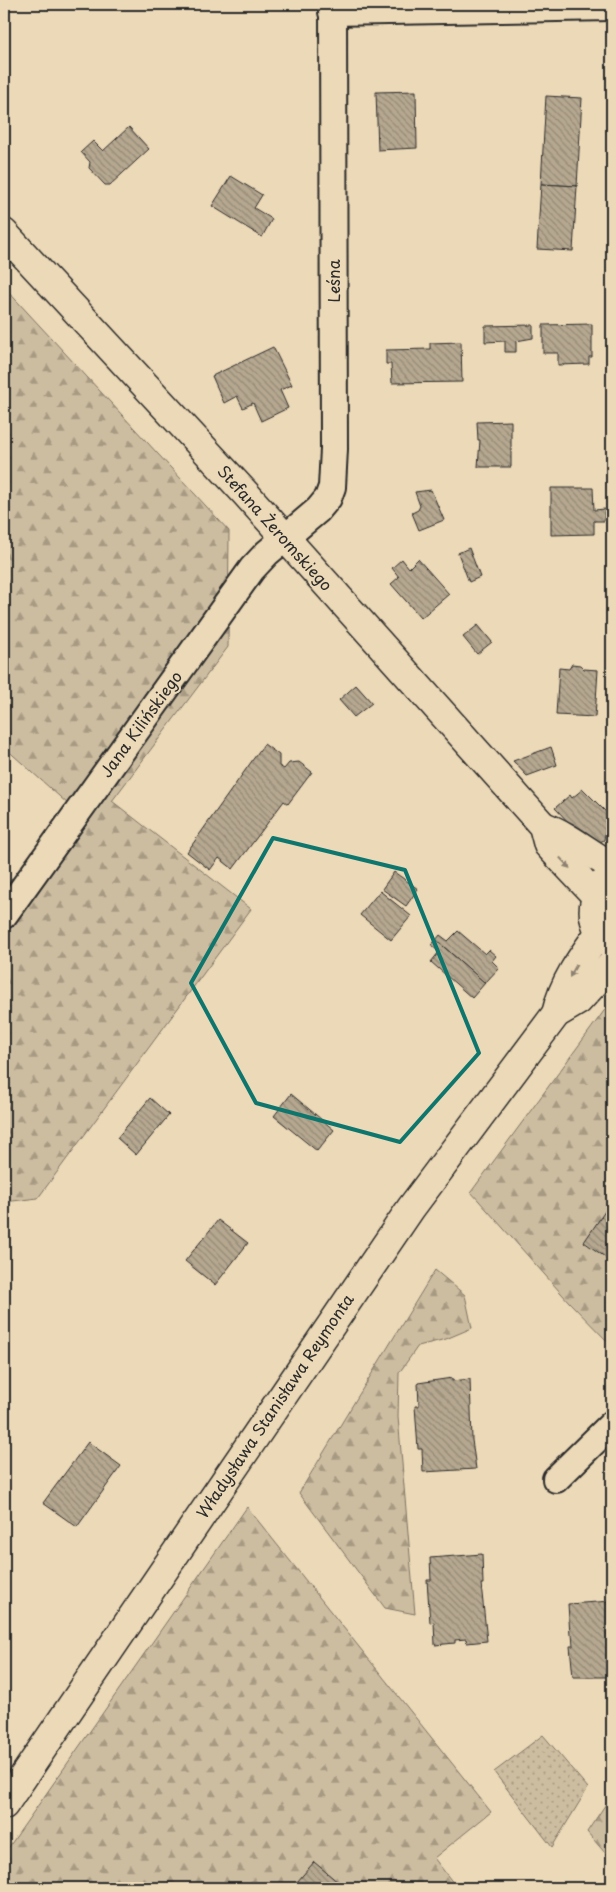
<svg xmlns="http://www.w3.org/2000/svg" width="616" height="1892" viewBox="0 0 616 1892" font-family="'Playpen Sans',sans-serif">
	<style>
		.green { fill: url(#green-dots); stroke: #7c7466 }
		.forest { fill: url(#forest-firs); stroke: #7c7466 }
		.building { fill: url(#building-back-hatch); stroke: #2b2b2b }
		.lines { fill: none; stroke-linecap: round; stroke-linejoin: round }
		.minor-casing { stroke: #2b2b2b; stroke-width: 30 }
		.tertiary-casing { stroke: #2b2b2b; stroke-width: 31 }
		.secondary-casing { stroke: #2b2b2b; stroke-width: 31 }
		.minor { stroke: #ecd9b7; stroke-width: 26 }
		.tertiary { stroke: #ecd9b7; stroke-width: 28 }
		.secondary { stroke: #ecd9b7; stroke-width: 28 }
		.oneway { fill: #8c8271 }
		.marked { fill: none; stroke: #0f766e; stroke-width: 4; stroke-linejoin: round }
		.labels { text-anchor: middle; stroke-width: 4; stroke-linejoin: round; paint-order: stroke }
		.street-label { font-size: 16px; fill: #2b2b2b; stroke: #ecd9b7 }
	</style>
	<defs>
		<pattern id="green-dots" width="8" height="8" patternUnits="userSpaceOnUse" patternTransform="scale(1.25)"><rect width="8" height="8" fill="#cdbda0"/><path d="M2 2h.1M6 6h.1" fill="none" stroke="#a79a83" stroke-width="1.8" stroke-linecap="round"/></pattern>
		<pattern id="forest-firs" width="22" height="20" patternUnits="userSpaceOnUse" patternTransform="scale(1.25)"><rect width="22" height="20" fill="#cdbda0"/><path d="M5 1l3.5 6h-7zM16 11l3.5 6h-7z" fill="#a79a83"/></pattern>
		<pattern id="building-back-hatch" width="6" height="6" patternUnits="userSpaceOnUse" patternTransform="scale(1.25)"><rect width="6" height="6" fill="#b6a890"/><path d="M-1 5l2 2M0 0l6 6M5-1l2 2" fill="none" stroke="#948976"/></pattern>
	</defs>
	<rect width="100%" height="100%" fill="#ecd9b7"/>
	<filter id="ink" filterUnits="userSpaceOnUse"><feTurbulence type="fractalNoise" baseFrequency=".02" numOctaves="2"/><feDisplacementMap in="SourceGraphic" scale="10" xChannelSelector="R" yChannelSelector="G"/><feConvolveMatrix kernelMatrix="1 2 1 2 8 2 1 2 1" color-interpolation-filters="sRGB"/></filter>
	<g filter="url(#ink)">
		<!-- green -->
		<polygon class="green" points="543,1735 588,1788 552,1847 494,1772"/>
		<!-- forest -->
		<g class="forest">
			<polygon points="4,287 229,531 228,647 112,801 251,909 38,1198 4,1202 4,915 78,813 4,747"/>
			<polygon points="612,1000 612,1346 569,1302 471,1192"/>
			<polygon points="435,1270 465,1295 472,1328 446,1339 418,1346 399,1373 398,1417 415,1614 385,1608 299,1493"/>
			<polygon points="247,1507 491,1812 434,1858 457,1888 4,1888 4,1854"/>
			<polygon points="612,1795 612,1861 587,1832"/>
		</g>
		<!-- building -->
		<g class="building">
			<polygon points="416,91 417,148 378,150 376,92"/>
			<polygon points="546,96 582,98 577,186 541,184"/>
			<polygon points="129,127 149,149 110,185 105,185 89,168 90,162 81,152 93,141 103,151"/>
			<polygon points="231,176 262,195 254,208 272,219 262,237 212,206"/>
			<polygon points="541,184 577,186 573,251 537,249"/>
			<polygon points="592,324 592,357 589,357 589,364 558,365 558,353 543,353 543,325"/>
			<polygon points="533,325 533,338 516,341 516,352 505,352 505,341 485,342 485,326"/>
			<polygon points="461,342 462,382 392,383 391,364 386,364 386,350 430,349 430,343"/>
			<polygon points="273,347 292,385 280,390 288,408 261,421 253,403 243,408 237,396 224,403 212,376"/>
			<polygon points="511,421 511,467 478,467 480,440 478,440 477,422"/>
			<polygon points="551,488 593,488 594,510 605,509 604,521 594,521 594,534 551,535"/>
			<polygon points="431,490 444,520 419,530 412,513 418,510 420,506 415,492"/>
			<polygon points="469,548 480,577 469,582 458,553"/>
			<polygon points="402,559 409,568 418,559 449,594 421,618 391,584 399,577 392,568"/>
			<polygon points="478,625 492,642 477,654 463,637"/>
			<polygon points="572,664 580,665 584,669 598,670 595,717 556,715 559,668 569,669"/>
			<polygon points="356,685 372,703 354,717 339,700"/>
			<polygon points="264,744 279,755 279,766 284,769 289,763 299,762 312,772 288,804 284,801 233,869 219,858 210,870 187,852"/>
			<polygon points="551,747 557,765 527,776 513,761"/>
			<polygon points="583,789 608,814 604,840 591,846 555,808 570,795 572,798"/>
			<polygon points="394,872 418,889 406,906 382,889"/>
			<polygon points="380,891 411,916 391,940 360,915"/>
			<polygon points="458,931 485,954 489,950 496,956 492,961 499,968 485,983 436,940 440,935 448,941"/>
			<polygon points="436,940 485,983 472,998 431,962 439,952 431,945"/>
			<polygon points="291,1094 334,1130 317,1151 274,1116"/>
			<polygon points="150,1098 169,1115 136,1155 117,1138"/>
			<polygon points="612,1201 612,1262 584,1242"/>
			<polygon points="218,1220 248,1243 215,1285 185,1261"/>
			<polygon points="452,1378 452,1381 470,1379 472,1440 476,1469 423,1472 422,1449 418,1449 415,1406 419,1406 418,1383"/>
			<polygon points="88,1442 121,1466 77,1527 43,1503"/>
			<polygon points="482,1554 483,1584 481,1584 487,1641 467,1643 466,1639 455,1640 455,1643 435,1645 434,1622 430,1623 427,1580 431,1580 430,1558"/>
			<polygon points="612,1601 612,1677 573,1677 570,1646 573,1646 572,1634 570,1635 568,1604"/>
			<polygon points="4,1728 10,1736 4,1741"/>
			<polygon points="314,1862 345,1888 292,1888"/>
		</g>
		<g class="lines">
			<defs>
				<g id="minor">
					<polyline points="332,12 612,7"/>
					<polyline points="4,915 252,569 267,553 318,510 328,498 332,487 334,449 333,4"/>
					<polyline points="556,1479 612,1424"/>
				</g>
				<g id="tertiary">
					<path d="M556 1014C563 983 581 958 600 932"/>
					<polyline points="4,1805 411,1208 556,1014 578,1001 612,964"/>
				</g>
				<g id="secondary">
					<polyline points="4,233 246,494 543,826 548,845 596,896"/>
					<path d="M543 826C568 835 588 853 612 866"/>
					<path d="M612 874C588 898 587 923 612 947"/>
				</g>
			</defs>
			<!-- minor casing -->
			<use href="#minor" class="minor-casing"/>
			<!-- tertiary casing -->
			<use href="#tertiary" class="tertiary-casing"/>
			<!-- secondary casing -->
			<use href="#secondary" class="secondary-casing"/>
			<!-- minor -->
			<use href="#minor" class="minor"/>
			<!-- tertiary -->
			<use href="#tertiary" class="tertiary"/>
			<!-- secondary -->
			<use href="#secondary" class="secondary"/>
		</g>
		<!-- one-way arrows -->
		<defs><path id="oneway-solid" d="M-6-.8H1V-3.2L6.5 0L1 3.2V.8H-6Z" transform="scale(1.25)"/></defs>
		<g class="oneway">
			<use href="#oneway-solid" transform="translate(565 863) rotate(47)"/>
			<use href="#oneway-solid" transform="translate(573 971) rotate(119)"/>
		</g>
	</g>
	<!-- marked area -->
	<path class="marked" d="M273 838 405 870 479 1053 400 1142 256 1103 191 983Z"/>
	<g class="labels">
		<!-- street labels -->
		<g class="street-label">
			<text transform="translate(334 281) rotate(-90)" y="6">Leśna</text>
			<text transform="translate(275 528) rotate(48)" y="6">Stefana Żeromskiego</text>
			<text transform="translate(141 724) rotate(-54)" y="6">Jana Kilińskiego</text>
			<text transform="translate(275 1406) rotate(-56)" y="6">Władysława Stanisława Reymonta</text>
		</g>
	</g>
	<!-- margin -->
	<rect width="616" height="1892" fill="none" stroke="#ecd9b7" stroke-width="20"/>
	<rect x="10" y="10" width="596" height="1872" fill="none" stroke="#2b2b2b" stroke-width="2" filter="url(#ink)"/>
</svg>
